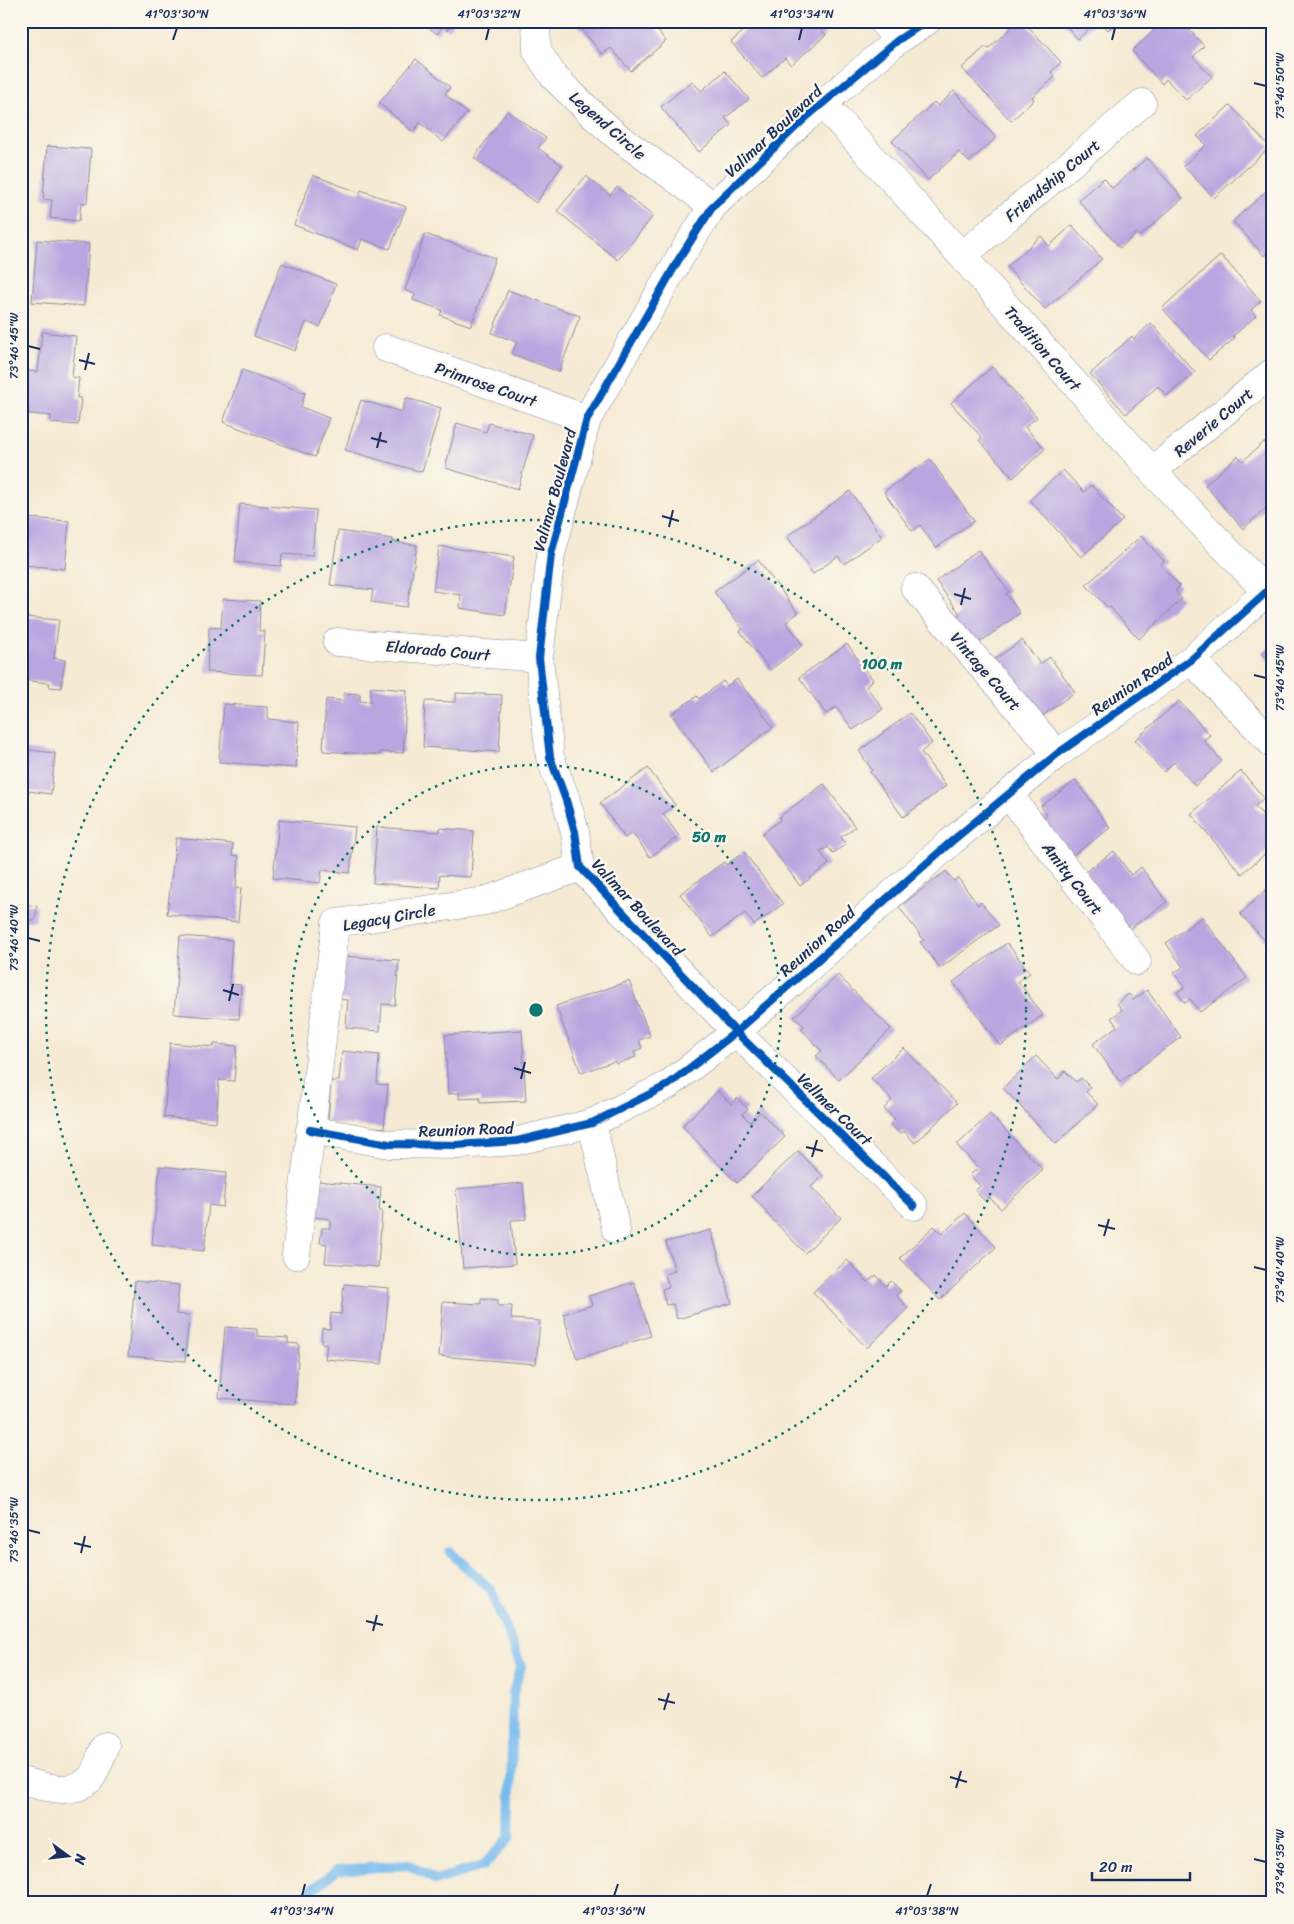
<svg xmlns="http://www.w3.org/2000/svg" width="1294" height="1924" viewBox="0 0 1294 1924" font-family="Sriracha,sans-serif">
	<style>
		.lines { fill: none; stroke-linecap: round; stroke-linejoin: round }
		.stream { stroke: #79bbee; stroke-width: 10 }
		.building { fill: #b9a6e0 }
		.minor-casing { stroke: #888c98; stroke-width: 29 }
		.minor { stroke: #fff; stroke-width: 28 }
		.cycleway-casing { stroke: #fbf7ec; stroke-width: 11 }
		.cycleway { stroke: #0057b8; stroke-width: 8 }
		.ticks { fill: none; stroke: #1b2f5e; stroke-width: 2 }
		.ring { fill: none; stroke: #0f766e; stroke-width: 2.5; stroke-dasharray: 2.5 5 }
		.labels { text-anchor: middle; stroke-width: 5; stroke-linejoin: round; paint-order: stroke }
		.street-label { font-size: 16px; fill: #1b2f5e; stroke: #fbf7ec }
		.centre { fill: #0f766e; stroke: #fbf7ec; stroke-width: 2.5 }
		.ring-label { font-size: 15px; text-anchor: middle; font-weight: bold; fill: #0f766e; stroke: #fbf7ec; stroke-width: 5; stroke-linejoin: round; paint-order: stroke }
		.neatline { fill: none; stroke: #1b2f5e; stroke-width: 2 }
		.ticks-label { font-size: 12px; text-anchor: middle; fill: #1b2f5e }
	</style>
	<rect width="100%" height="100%" fill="#fbf7ec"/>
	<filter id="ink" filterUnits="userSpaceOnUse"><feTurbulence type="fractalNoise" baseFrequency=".02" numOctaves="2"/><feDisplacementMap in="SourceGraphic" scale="10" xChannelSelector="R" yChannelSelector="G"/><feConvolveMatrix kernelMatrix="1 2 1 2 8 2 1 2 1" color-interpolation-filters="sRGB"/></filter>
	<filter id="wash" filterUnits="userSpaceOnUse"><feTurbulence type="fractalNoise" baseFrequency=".0096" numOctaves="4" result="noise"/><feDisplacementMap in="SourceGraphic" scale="20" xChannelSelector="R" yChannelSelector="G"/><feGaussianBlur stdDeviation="1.12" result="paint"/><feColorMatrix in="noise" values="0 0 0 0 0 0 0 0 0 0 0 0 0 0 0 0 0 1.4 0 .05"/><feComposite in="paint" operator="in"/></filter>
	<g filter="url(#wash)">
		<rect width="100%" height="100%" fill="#f5ead3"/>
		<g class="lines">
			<!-- stream -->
			<polyline class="stream" points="295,1903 337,1870 409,1865 436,1880 483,1866 510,1837 513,1693 521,1666 491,1590 450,1552"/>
		</g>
		<g id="blocks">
			<!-- building -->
			<g class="building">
				<polygon points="421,21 455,21 448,30 443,26 437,34"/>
				<polygon points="575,21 650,21 666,41 631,71 611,48 602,54"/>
				<polygon points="755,21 814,21 826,35 791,65 785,58 762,78 731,42"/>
				<polygon points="1018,21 1023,21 1061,62 1051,72 1055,77 1032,97 1034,100 1011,121 962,68 986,46 988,49"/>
				<polygon points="1062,21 1097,21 1078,39"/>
				<polygon points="1100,21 1117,21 1108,30"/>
				<polygon points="1164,21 1181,21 1204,46 1193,57 1212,77 1186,100 1166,79 1162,84 1132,51"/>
				<polygon points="416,59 450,87 445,94 467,113 443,142 420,123 413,132 379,103"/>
				<polygon points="725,71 749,99 725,118 731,125 699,152 661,107 692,81 701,91"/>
				<polygon points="954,91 996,138 969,162 959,152 928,180 892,141 934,102 938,106"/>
				<polygon points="1230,105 1270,147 1214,198 1183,166 1206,145 1197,136"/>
				<polygon points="507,111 546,138 538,148 562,165 536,203 474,158"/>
				<polygon points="47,146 91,149 87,203 81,203 79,221 50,218 52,200 43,199"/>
				<polygon points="1147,158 1183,198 1140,236 1137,233 1120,248 1078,200 1104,178 1112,188"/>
				<polygon points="313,175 360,193 361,190 406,207 390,249 362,239 358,250 294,225"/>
				<polygon points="586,176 610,195 617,187 653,216 618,260 557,211"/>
				<polygon points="1273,185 1273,248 1264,256 1233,221"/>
				<polygon points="1072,225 1102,259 1045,309 1007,267 1041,236 1049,246"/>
				<polygon points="425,234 495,258 471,326 440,315 442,310 413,300 415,294 405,290"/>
				<polygon points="37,240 89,244 84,306 32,302"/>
				<polygon points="1221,255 1261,301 1251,310 1256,316 1233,336 1235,338 1209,360 1162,308"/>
				<polygon points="282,263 336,284 320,327 306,322 295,351 254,336"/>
				<polygon points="508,290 580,316 559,372 512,354 517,342 492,333"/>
				<polygon points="1151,323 1195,372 1167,396 1158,386 1126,414 1090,374 1132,336 1134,339"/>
				<polygon points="42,332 76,336 72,377 79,378 77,398 81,398 78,425 51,423 51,416 21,413 24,371 38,372"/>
				<polygon points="992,367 1037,417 1025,427 1045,449 1013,478 979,440 982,438 951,403"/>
				<polygon points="242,370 305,393 301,407 329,418 315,457 223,422"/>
				<polygon points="406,398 441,408 422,472 345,450 361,400 402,412"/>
				<polygon points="457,423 486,432 489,423 533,435 518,489 445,468"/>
				<polygon points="1264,442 1273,452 1273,485 1267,490 1273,497 1273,502 1243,529 1205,485 1238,456 1243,461"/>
				<polygon points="930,459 974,521 936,548 920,525 912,531 884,492"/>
				<polygon points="1063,470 1084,492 1091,485 1123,520 1081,557 1030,500"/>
				<polygon points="850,491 882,537 844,564 838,556 813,574 787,536"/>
				<polygon points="240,504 316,510 312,556 282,554 281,566 235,562"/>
				<polygon points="28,518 69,521 65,569 23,565 24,556 21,555 21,529 27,529"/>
				<polygon points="338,531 393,539 393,542 417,545 407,607 371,602 373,590 330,585"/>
				<polygon points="1141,536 1164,561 1160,565 1180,586 1175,591 1182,599 1139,639 1110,607 1108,608 1086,585"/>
				<polygon points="439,546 514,557 505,615 460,608 461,595 433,591"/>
				<polygon points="978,550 1009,592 1006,594 1020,613 968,651 948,623 960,614 936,581"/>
				<polygon points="758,560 798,613 786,622 803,645 770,670 740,631 743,629 714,592"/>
				<polygon points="223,599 260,601 259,631 265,631 262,675 207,672 209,627 221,628"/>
				<polygon points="25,617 59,620 54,658 65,660 61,688 49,687 50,683 21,680 21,640"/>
				<polygon points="1022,640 1040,664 1050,657 1075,692 1030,725 992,661"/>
				<polygon points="847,644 873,680 866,686 883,709 853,730 836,707 826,714 799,677"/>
				<polygon points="1273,644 1273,665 1262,653"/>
				<polygon points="737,679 773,727 714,772 671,714 697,696 699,699 723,681 727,686"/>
				<polygon points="371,687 407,690 403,753 379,752 380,755 323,751 326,699 344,701 344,693 360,694 360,701 370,702"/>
				<polygon points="456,693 502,695 499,752 423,747 425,701 456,702"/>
				<polygon points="1179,701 1210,735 1203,740 1222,761 1195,786 1174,762 1164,772 1135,740"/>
				<polygon points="224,704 268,707 268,719 299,722 296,768 219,762"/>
				<polygon points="910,713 932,743 921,752 946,786 903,817 870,772 872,770 859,751"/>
				<polygon points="21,749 55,753 51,794 21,790"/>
				<polygon points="648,768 675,805 663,814 679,836 650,857 632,833 625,838 600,803"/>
				<polygon points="1241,771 1264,798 1255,806 1262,814 1264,811 1273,821 1273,847 1242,874 1191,814"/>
				<polygon points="1076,780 1110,828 1073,855 1065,844 1042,860 1022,832 1047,815 1041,806"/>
				<polygon points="824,784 855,827 841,837 846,844 833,853 828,847 820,852 829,864 800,886 762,834 780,820 779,817"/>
				<polygon points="279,820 355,827 350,873 322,870 320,883 273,878"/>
				<polygon points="377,827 440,832 440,828 474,831 471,877 440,875 439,888 373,883"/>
				<polygon points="176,838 233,844 232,855 239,856 236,888 241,888 238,922 167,914"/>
				<polygon points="1114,851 1131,875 1141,867 1167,902 1120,936 1084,873"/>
				<polygon points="744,852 783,904 754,925 745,913 712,937 680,894 724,862 726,865"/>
				<polygon points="946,871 954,881 958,878 978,905 981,902 999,925 940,968 920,942 924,940 899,907"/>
				<polygon points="1273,883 1273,949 1240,914"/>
				<polygon points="21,904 37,906 35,920 26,920 24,945 21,945"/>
				<polygon points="1202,917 1247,978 1200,1012 1190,999 1185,1003 1177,992 1185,987 1174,973 1183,967 1166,943"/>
				<polygon points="180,936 232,940 229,984 241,985 239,1019 174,1014"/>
				<polygon points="1007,943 1030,973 1018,981 1043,1015 1000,1046 953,982"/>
				<polygon points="341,956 399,960 395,1005 382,1004 380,1031 346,1028 348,1000 337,999"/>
				<polygon points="21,971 25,972 23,990 21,990"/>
				<polygon points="838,975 891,1029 839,1080 816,1056 822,1051 801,1029 804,1026 794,1017"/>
				<polygon points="629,981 650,1036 639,1040 642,1048 634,1052 636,1057 616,1064 615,1061 581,1073 556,1006"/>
				<polygon points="1147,990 1181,1037 1120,1082 1093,1044 1117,1026 1111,1018 1122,1010 1117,1003 1129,994 1133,1000"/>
				<polygon points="522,1030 526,1101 480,1103 480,1098 459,1099 459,1093 448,1094 445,1035"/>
				<polygon points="170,1043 214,1047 214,1044 237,1046 234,1081 219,1080 216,1122 164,1117"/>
				<polygon points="904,1048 957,1103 915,1143 904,1131 900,1134 890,1124 895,1119 884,1109 892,1100 871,1078"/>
				<polygon points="342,1051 379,1055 377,1084 388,1085 384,1128 328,1123 331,1081 339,1081"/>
				<polygon points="1036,1056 1058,1079 1065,1071 1076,1082 1081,1078 1090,1087 1086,1092 1098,1104 1056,1144 1003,1088"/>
				<polygon points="718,1091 731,1104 737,1098 748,1109 742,1114 750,1122 760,1112 785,1137 737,1183 682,1126"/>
				<polygon points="990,1114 1043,1170 1001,1209 989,1197 985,1201 975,1191 980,1186 970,1175 978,1168 957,1145"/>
				<polygon points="798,1151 823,1176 811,1187 841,1218 805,1253 766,1213 767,1212 752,1196"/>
				<polygon points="160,1166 226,1173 223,1207 209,1205 204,1251 152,1245"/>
				<polygon points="317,1181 381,1187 379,1211 382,1211 378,1267 325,1263 327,1244 320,1243 322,1228 330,1228 330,1219 314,1217"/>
				<polygon points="523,1183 526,1219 511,1220 515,1264 463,1268 456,1189"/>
				<polygon points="965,1213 996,1247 940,1300 900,1258 934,1226 942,1234"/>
				<polygon points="711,1230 732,1303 677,1319 673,1304 666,1305 662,1289 669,1287 665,1274 675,1271 666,1242"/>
				<polygon points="847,1260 868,1282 876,1275 886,1286 891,1281 901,1291 896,1295 908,1308 867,1348 813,1292"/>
				<polygon points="135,1281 179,1285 176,1314 189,1315 185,1361 128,1356"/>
				<polygon points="634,1282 651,1336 577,1359 563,1314 592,1305 589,1296"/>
				<polygon points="344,1284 389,1288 382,1364 325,1359 327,1344 321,1343 322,1328 330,1329 331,1313 341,1314"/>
				<polygon points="481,1298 498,1300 498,1306 512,1306 511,1319 540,1321 536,1364 439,1356 443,1302 481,1304"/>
				<polygon points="225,1327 257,1329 257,1336 288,1338 288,1343 299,1344 295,1404 219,1398"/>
			</g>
		</g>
	</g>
	<g filter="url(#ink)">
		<use href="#blocks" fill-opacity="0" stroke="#888c98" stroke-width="1"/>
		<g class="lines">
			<defs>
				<g id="minor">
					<polyline points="536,21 537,51 554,77 594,116 618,137 713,206"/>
					<polyline points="882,21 898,40"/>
					<polyline points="822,103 962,256 1152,471 1266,591"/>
					<polyline points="962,256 1142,103"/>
					<polyline points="386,348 587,419"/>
					<polyline points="1152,471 1273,372"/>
					<polyline points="915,588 1057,754"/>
					<polyline points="337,642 539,658"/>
					<polyline points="1191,660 1273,744"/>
					<polyline points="1009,795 1137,961"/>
					<polyline points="592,1123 616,1230"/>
					<polyline points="310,1130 389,1144 457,1145 517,1141 592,1123 668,1085 736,1032 952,841 1057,754 1191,660 1273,586"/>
					<polyline points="914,1206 736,1032 580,867 575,832 566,800 550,757 539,658 551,554 587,419 679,259 713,206 804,119 898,40 927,21"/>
					<polyline points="296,1255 336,923 485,901 580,867"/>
					<path d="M21 1781C42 1786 72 1797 90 1779 96 1773 101 1755 105 1746"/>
				</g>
			</defs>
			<!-- minor casing -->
			<use href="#minor" class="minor-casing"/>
			<!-- minor -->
			<use href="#minor" class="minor"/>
			<defs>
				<g id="cycleway">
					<polyline points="310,1130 389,1144 457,1145 517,1141 592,1123 668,1085 736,1032 952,841 1057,754 1191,660 1273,586"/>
					<polyline points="914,1206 736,1032 580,867 575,832 566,800 550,757 539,658 551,554 587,419 679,259 713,206 804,119 898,40 927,21"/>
				</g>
			</defs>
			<!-- cycleway casing -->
			<use href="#cycleway" class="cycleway-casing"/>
			<!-- cycleway -->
			<use href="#cycleway" class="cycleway"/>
		</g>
	</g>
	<!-- ticks -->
	<path class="ticks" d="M173 40 177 28M486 40 489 28M799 40 802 28M1112 40 1115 28M1254 83 1266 86M28 346 40 349M79 360 95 364M85 370 89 353M371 438 387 442M377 448 381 432M662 516 679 521M669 527 673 510M954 594 971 599M961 605 965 588M1254 675 1266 678M28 938 40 941M223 990 239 995M229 1001 233 984M514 1068 531 1073M521 1079 525 1062M806 1147 823 1151M812 1157 817 1140M1098 1225 1115 1229M1104 1236 1109 1219M1254 1267 1266 1270M28 1530 40 1533M74 1543 91 1547M81 1553 85 1536M366 1621 383 1625M373 1631 377 1615M658 1699 675 1703M664 1710 669 1693M950 1777 967 1782M956 1788 961 1771M1254 1859 1266 1862M302 1896 305 1884M614 1896 618 1884M927 1896 931 1884"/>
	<!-- distance rings -->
	<g class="ring">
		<circle cx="536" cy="1010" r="245"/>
		<circle cx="536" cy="1010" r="490"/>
	</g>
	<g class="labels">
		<!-- street labels -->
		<g class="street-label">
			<text transform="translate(608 125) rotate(41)" y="6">Legend Circle</text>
			<text transform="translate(773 131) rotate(-43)" y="6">Valimar Boulevard</text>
			<text transform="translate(1052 180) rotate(-40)" y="6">Friendship Court</text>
			<text transform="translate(1043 348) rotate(49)" y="6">Tradition Court</text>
			<text transform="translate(486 384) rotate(19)" y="6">Primrose Court</text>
			<text transform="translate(1213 422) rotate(-40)" y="6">Reverie Court</text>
			<text transform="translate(554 490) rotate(-75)" y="6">Valimar Boulevard</text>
			<text transform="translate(438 650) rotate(5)" y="6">Eldorado Court</text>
			<text transform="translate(986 671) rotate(49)" y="6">Vintage Court</text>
			<text transform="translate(1132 684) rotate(-35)" y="6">Reunion Road</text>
			<text transform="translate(1073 878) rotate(52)" y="6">Amity Court</text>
			<text transform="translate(638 907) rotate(47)" y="6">Valimar Boulevard</text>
			<text transform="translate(389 917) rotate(-10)" y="6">Legacy Circle</text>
			<text transform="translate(817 941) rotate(-42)" y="6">Reunion Road</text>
			<text transform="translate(835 1109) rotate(44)" y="6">Vellmer Court</text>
			<text transform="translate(466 1129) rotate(-2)" y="6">Reunion Road</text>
		</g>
	</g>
	<circle cx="536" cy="1010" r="8" class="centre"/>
	<g class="ring-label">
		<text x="882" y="669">100 m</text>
		<text x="709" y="842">50 m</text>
	</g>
	<!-- margin -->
	<rect width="1294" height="1924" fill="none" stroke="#fbf7ec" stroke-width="55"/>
	<!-- north arrow -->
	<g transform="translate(68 1856) rotate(105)" stroke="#fbf7ec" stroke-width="4" paint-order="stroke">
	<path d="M0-4L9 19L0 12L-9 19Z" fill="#1b2f5e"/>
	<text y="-8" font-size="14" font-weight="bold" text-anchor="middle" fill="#1b2f5e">N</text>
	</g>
	<!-- scale -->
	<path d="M1092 1872v8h98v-8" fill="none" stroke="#1b2f5e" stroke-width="2.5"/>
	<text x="1099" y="1872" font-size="15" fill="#1b2f5e" stroke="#fbf7ec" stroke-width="4" paint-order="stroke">20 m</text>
	<rect x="28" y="28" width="1238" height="1868" class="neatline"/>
	<g class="ticks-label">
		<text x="177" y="18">41°03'30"N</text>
		<text x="489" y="18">41°03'32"N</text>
		<text x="802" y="18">41°03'34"N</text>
		<text x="1115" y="18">41°03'36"N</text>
		<text transform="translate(1280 86) rotate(-90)" y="4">73°46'50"W</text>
		<text transform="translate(14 346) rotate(-90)" y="4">73°46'45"W</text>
		<text transform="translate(1280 678) rotate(-90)" y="4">73°46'45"W</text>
		<text transform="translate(14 938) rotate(-90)" y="4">73°46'40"W</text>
		<text transform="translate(1280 1270) rotate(-90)" y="4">73°46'40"W</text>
		<text transform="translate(14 1530) rotate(-90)" y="4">73°46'35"W</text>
		<text transform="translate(1280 1862) rotate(-90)" y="4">73°46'35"W</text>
		<text x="302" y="1915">41°03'34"N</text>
		<text x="614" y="1915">41°03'36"N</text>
		<text x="927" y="1915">41°03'38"N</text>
	</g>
</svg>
